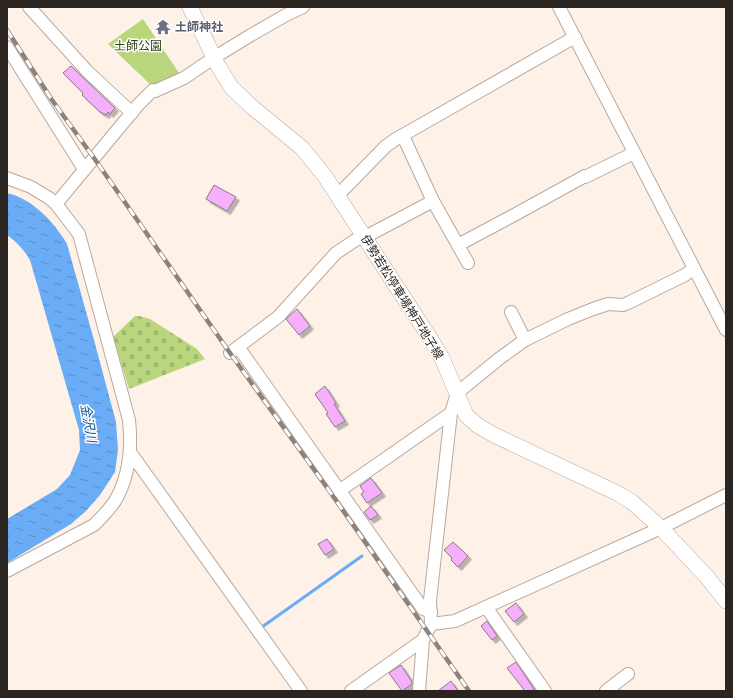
<svg xmlns="http://www.w3.org/2000/svg" width="733" height="698" viewBox="0 0 733 698" font-family="Barlow,'Noto Sans JP',sans-serif">
	<style>
		.cemetery { fill: url(#cemetery-stones) }
		.park { fill: #b9d67d }
		.water { fill: url(#water-ripples) }
		.lines { fill: none; stroke-linecap: round; stroke-linejoin: round }
		.stream { stroke: #6bacf6; stroke-width: 3 }
		.building { fill: #f6b0fb; stroke: #877b87; filter: url(#shadow) }
		.minor-casing { stroke: #b8a99f; stroke-width: 14 }
		.major-casing { stroke: #b8a99f; stroke-width: 16 }
		.minor { stroke: #fff; stroke-width: 12 }
		.major { stroke: #fff; stroke-width: 15 }
		.rail-casing { stroke: #8c837d; stroke-width: 4.5 }
		.rail { stroke: #fff; stroke-width: 3; stroke-dasharray: 9; stroke-linecap: butt }
		.labels { text-anchor: middle; stroke-width: 3; stroke-linejoin: round; paint-order: stroke }
		.worship-label { font-size: 12px; font-weight: bold; fill: #5b616d; stroke: #fff; text-anchor: start }
		.park-label { font-size: 12px; fill: #333f18; stroke: #fff }
		.street-label { font-size: 12px; fill: #2b2521; stroke: #fff }
		.water-label { font-size: 13px; font-style: italic; fill: #0f5395; stroke: #fff }
	</style>
	<defs>
		<pattern id="cemetery-stones" width="16" height="16" patternUnits="userSpaceOnUse"><rect width="16" height="16" fill="#b9d67d"/><path d="M2 7V4a2 2 0 0 1 4 0v3zM10 15v-3a2 2 0 0 1 4 0v3z" fill="#9fb86c"/></pattern>
		<pattern id="water-ripples" width="26" height="14" patternUnits="userSpaceOnUse"><rect width="26" height="14" fill="#6bacf6"/><path d="M2 4q2-2 4 0t4 0M15 11q2-2 4 0t4 0" fill="none" stroke="#588cc7"/></pattern>
		<filter id="shadow"><feDropShadow dx="3.5" dy="3.5" stdDeviation="0" flood-color="#0004"/></filter>
	</defs>
	<rect width="100%" height="100%" fill="#fef1e8"/>
	<!-- cemetery -->
	<polygon class="cemetery" points="135,316 139,316 150,319 197,349 205,359 129,389 113,337"/>
	<!-- park -->
	<polygon class="park" points="143,19 181,76 154,88 108,44"/>
	<!-- water -->
	<path class="water" d="M7 193C33 199 54 222 67 244L94 340 116 422 118 450 115 472 100 495 86 511 71 524 7 563V519L57 489 70 475 80 450 79 430 30 260C24 250 17 242 7 235Z"/>
	<g class="lines">
		<!-- stream -->
		<polyline class="stream" points="262,627 362,556"/>
	</g>
	<!-- building -->
	<g class="building">
		<polygon points="71,66 115,108 110,114 108,112 106,115 100,112 82,95 83,93 63,73"/>
		<polygon points="214,185 236,197 227,211 206,199"/>
		<polygon points="297,309 310,326 299,335 286,319"/>
		<polygon points="325,386 336,403 334,404 345,421 335,427 326,414 328,413 315,394"/>
		<polygon points="371,478 382,493 367,503 361,494 364,492 360,486"/>
		<polygon points="371,506 378,515 370,520 364,512"/>
		<polygon points="327,539 334,549 325,555 318,544"/>
		<polygon points="453,542 468,556 458,567 451,560 452,558 444,550"/>
		<polygon points="516,603 524,614 514,622 505,611"/>
		<polygon points="487,621 497,636 492,640 481,626"/>
		<polygon points="516,662 534,689 531,691 525,691 507,668"/>
		<polygon points="401,665 412,682 412,684 402,691 389,673"/>
		<polygon points="451,681 458,691 438,691"/>
	</g>
	<g class="lines">
		<defs>
			<g id="minor">
				<polyline points="29,7 87,71 132,113"/>
				<polyline points="559,7 726,330"/>
				<polyline points="7,47 84,169"/>
				<polyline points="403,136 433,201 468,263"/>
				<polyline points="585,177 634,153"/>
				<path d="M7 178 31 187 49 198 56 204 79 234 129 420C132 448 129 477 115 501 109 510 101 518 94 525L7 571"/>
				<polyline points="338,195 386,146 396,139 575,37"/>
				<polyline points="56,204 138,105 153,90 155,91 184,78 215,57 251,35 286,15 303,7"/>
				<polyline points="365,237 433,201"/>
				<polyline points="458,245 516,214 585,176"/>
				<polyline points="511,312 525,340"/>
				<polyline points="239,348 423,609 431,612"/>
				<polyline points="230,353 278,317 336,253 363,235"/>
				<polyline points="130,452 301,691"/>
				<polyline points="339,491 451,413"/>
				<polyline points="486,607 545,691"/>
				<polyline points="431,624 455,621 661,528 726,495"/>
				<polyline points="351,691 423,640"/>
				<polyline points="419,691 423,640 431,624 430,600 451,413 457,393 500,358 525,340 568,319 593,309 608,304 623,305 628,303 685,275 694,268"/>
				<polyline points="606,691 628,674"/>
			</g>
			<polyline id="major" points="190,7 216,62 231,87 252,107 302,148 324,175 430,338 442,358 466,415 477,425 494,435 617,493 632,502 661,528 707,577 726,601"/>
		</defs>
		<!-- minor casing -->
		<use href="#minor" class="minor-casing"/>
		<!-- major casing -->
		<use href="#major" class="major-casing"/>
		<!-- minor -->
		<use href="#minor" class="minor"/>
		<!-- major -->
		<use href="#major" class="major"/>
		<defs>
			<polyline id="rail" points="7,30 52,100 94,158 230,353 328,489 469,691"/>
		</defs>
		<!-- rail casing -->
		<use href="#rail" class="rail-casing"/>
		<!-- rail -->
		<use href="#rail" class="rail"/>
	</g>
	<!-- icons -->
	<defs>
		<symbol id="temple-bare" viewBox="-9 -9 18 18"><path d="M0-6L5-2H3V0L6.5 2.5H4V6H1.5V3h-3V6H-4V2.5H-6.5L-3 0V-2H-5Z" fill="#6b7280" stroke="#fff" stroke-width="2.5" paint-order="stroke"/></symbol>
	</defs>
	<g fill-rule="evenodd">
		<use href="#temple-bare" x="152" y="16" width="22" height="22"/>
	</g>
	<g class="labels">
		<!-- worship labels -->
		<g class="worship-label">
			<text x="175" y="31">土師神社</text>
		</g>
		<!-- park labels -->
		<g class="park-label">
			<text x="138" y="50">土師公園</text>
		</g>
		<!-- street labels -->
		<g class="street-label">
			<text transform="translate(402 297) rotate(58)" y="4">伊勢若松停車場神戸地子線</text>
		</g>
		<!-- water labels -->
		<g class="water-label">
			<text transform="translate(89 423) rotate(80)" y="5">金沢川</text>
		</g>
	</g>
	<!-- border -->
	<rect width="733" height="698" fill="none" stroke="#2b2521" stroke-width="16"/>
</svg>
